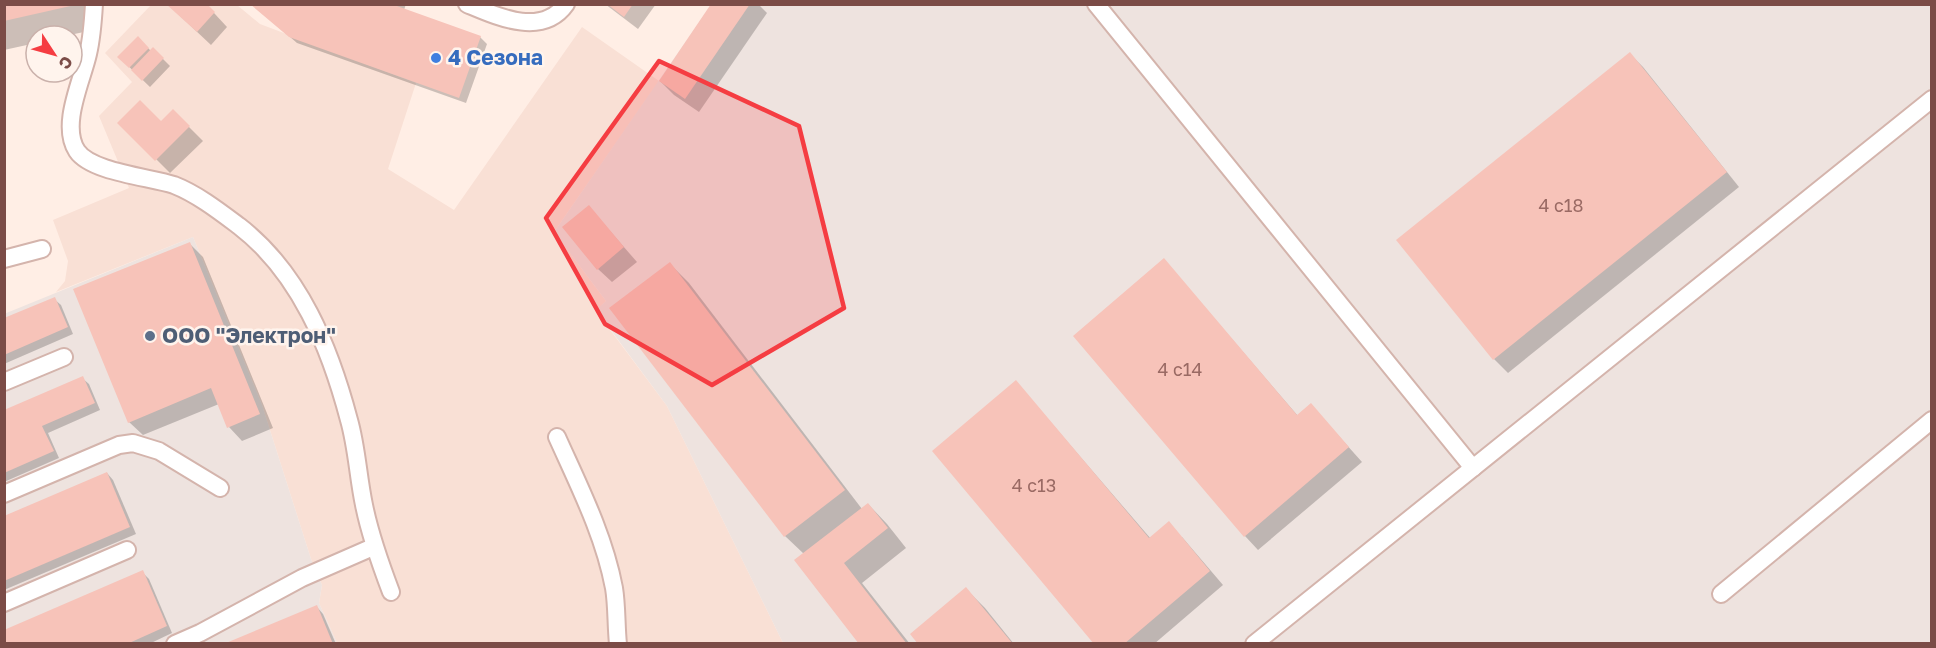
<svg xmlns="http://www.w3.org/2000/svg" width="1936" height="648" viewBox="0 0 1936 648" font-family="'Golos Text',sans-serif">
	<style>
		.residential { fill: #f9e0d5 }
		.industrial { fill: #eee3df }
		.shadow { fill: #0003 }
		.building { fill: #f7c3b9 }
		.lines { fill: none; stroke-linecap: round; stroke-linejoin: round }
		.service-casing { stroke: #d4b4ac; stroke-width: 20 }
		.service { stroke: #fff; stroke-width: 16 }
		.marked { fill: #f53d42; fill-opacity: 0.2; stroke: #f53d42; stroke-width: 4.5; stroke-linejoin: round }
		.shop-dot { fill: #3f7fe0; stroke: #fff4ed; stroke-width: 2 }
		.service-dot { fill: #5c6f8a; stroke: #fff4ed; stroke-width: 2 }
		.labels { text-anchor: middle; stroke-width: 5; stroke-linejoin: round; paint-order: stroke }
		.number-label { font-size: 18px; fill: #9a6a64 }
		.shop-label { font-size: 21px; font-weight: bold; fill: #366cbe; stroke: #fff4ed; text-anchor: start }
		.service-label { font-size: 21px; font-weight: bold; fill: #4e5e75; stroke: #fff4ed; text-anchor: start }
	</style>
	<rect width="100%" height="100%" fill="#ffeee5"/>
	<!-- residential -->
	<polygon class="residential" points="151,5 237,5 260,24 416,83 388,169 454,210 582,27 659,81 554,232 606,301 596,311 667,406 783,643 337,643 319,603 322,585 311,559 262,405 193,237 56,292 65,281 68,261 53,220 129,188 99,116 132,82 105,53"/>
	<!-- industrial -->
	<g class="industrial">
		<polygon points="711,5 1931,5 1931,643 783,643 667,406 596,310 606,301 554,232"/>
		<polygon points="193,237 262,405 311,559 322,585 319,603 337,643 5,643 4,314"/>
	</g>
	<!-- shadow -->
	<g class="shadow">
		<polygon points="4,4 92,4 98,29 65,36 36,36 36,43 4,50"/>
		<polygon points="406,4 404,10 480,37 487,44 466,103 297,43 253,5"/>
		<polygon points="605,4 656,4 638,29"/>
		<polygon points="713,4 758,4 767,13 699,112 674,95 660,81"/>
		<polygon points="177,13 214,13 227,27 211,45"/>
		<polygon points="138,38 151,51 153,49 170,66 150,87 119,57"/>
		<polygon points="1630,54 1643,67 1739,187 1508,373 1494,359"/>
		<polygon points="173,111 203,141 170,173 120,123 161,123"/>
		<polygon points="589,207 637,262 612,282 598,269"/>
		<polygon points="189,243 203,257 273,428 242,441 229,427 219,404 143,435 129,422"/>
		<polygon points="1164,260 1298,416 1311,405 1362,462 1258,550 1245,536"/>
		<polygon points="670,264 689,283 862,509 868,504 887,524 906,548 862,583 910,644 861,644 804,554 785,536"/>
		<polygon points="54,299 61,305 73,334 4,364 4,320"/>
		<polygon points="82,378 89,384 100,410 48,433 59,458 4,482 4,412"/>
		<polygon points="1016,382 1151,539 1182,537 1223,585 1154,644 1096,644"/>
		<polygon points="107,473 113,480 136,534 4,590 4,517"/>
		<polygon points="142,572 149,579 172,633 149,644 4,644"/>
		<polygon points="966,589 985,608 1014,644 920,644"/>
		<polygon points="317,607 323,614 336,644 230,644"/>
	</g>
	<!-- building -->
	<g class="building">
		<polygon points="4,4 75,4 75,5 4,21"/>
		<polygon points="166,4 207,4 215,12 197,32"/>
		<polygon points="250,4 397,4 397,6 481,36 459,98 289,37"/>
		<polygon points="607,4 633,4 624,17"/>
		<polygon points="711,4 750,4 685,99 659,81"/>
		<polygon points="138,36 149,48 129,68 117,57"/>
		<polygon points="153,47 164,58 142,81 131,70"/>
		<polygon points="1630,52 1727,172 1493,360 1396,240"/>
		<polygon points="140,100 161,121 173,109 190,126 155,161 117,123"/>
		<polygon points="589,205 624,247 597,270 562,227"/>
		<polygon points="190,242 260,414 227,428 211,388 128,423 73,289"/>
		<polygon points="1164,258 1297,415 1311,403 1349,447 1244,537 1073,336"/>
		<polygon points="670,262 845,490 784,537 609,308"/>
		<polygon points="55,297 68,327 4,355 4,318"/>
		<polygon points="83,376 95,403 42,426 54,451 4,473 4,410"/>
		<polygon points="1016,380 1149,538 1169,521 1210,571 1124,644 1094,644 932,451"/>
		<polygon points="107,472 130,527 4,581 4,516"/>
		<polygon points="868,503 888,528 844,563 907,644 859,644 794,560"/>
		<polygon points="143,570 167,626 127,644 4,644 4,630"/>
		<polygon points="966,587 1013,644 918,644 910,634"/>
		<polygon points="317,605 333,644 226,644 226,643"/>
	</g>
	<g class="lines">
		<defs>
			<g id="service">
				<path d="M94 4C93 21 92 37 88 54 82 81 60 125 77 151 91 172 149 177 174 185 197 194 219 211 239 226 300 273 330 348 349 420 357 448 358 477 364 505 370 535 380 563 391 592"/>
				<path d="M467 4C496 16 542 38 566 4"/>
				<polyline points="1096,4 1473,468"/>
				<polyline points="4,259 42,249"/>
				<polyline points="4,382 64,357"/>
				<path d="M557 437C579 486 604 535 614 588 617 606 616 625 618 644"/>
				<polyline points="4,494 119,445 133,443 159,451 220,488"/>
				<polyline points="1721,594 1932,420"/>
				<polyline points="4,603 127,550"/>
				<polyline points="175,644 200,633 302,578 373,547"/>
				<polyline points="1254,644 1932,99"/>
			</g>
		</defs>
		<!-- service casing -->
		<use href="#service" class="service-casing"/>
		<!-- service -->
		<use href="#service" class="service"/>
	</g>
	<!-- marked area -->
	<path class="marked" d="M659 61 799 126 844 308 712 385 605 324 546 218Z"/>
	<!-- markers -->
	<circle class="shop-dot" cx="436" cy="58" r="6"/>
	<circle class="service-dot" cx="150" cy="336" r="6"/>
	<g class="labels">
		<!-- number labels -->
		<g class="number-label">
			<text x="1561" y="212">4 с18</text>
			<text x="1180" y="376">4 с14</text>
			<text x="1034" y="492">4 с13</text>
		</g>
		<!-- shop labels -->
		<g class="shop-label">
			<text x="448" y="65">4 Сезона</text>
		</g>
		<!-- service labels -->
		<g class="service-label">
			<text x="162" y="343">ООО "Электрон"</text>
		</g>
	</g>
	<!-- border -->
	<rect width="1936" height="648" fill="none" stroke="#7b4c47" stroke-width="12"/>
	<!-- north arrow -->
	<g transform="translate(54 54) rotate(126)"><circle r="28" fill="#fff4ed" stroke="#cab1ab" stroke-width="1.5"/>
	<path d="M0-4.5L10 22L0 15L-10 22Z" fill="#f53d42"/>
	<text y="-9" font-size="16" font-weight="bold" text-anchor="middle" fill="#7b4c47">С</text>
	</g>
</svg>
